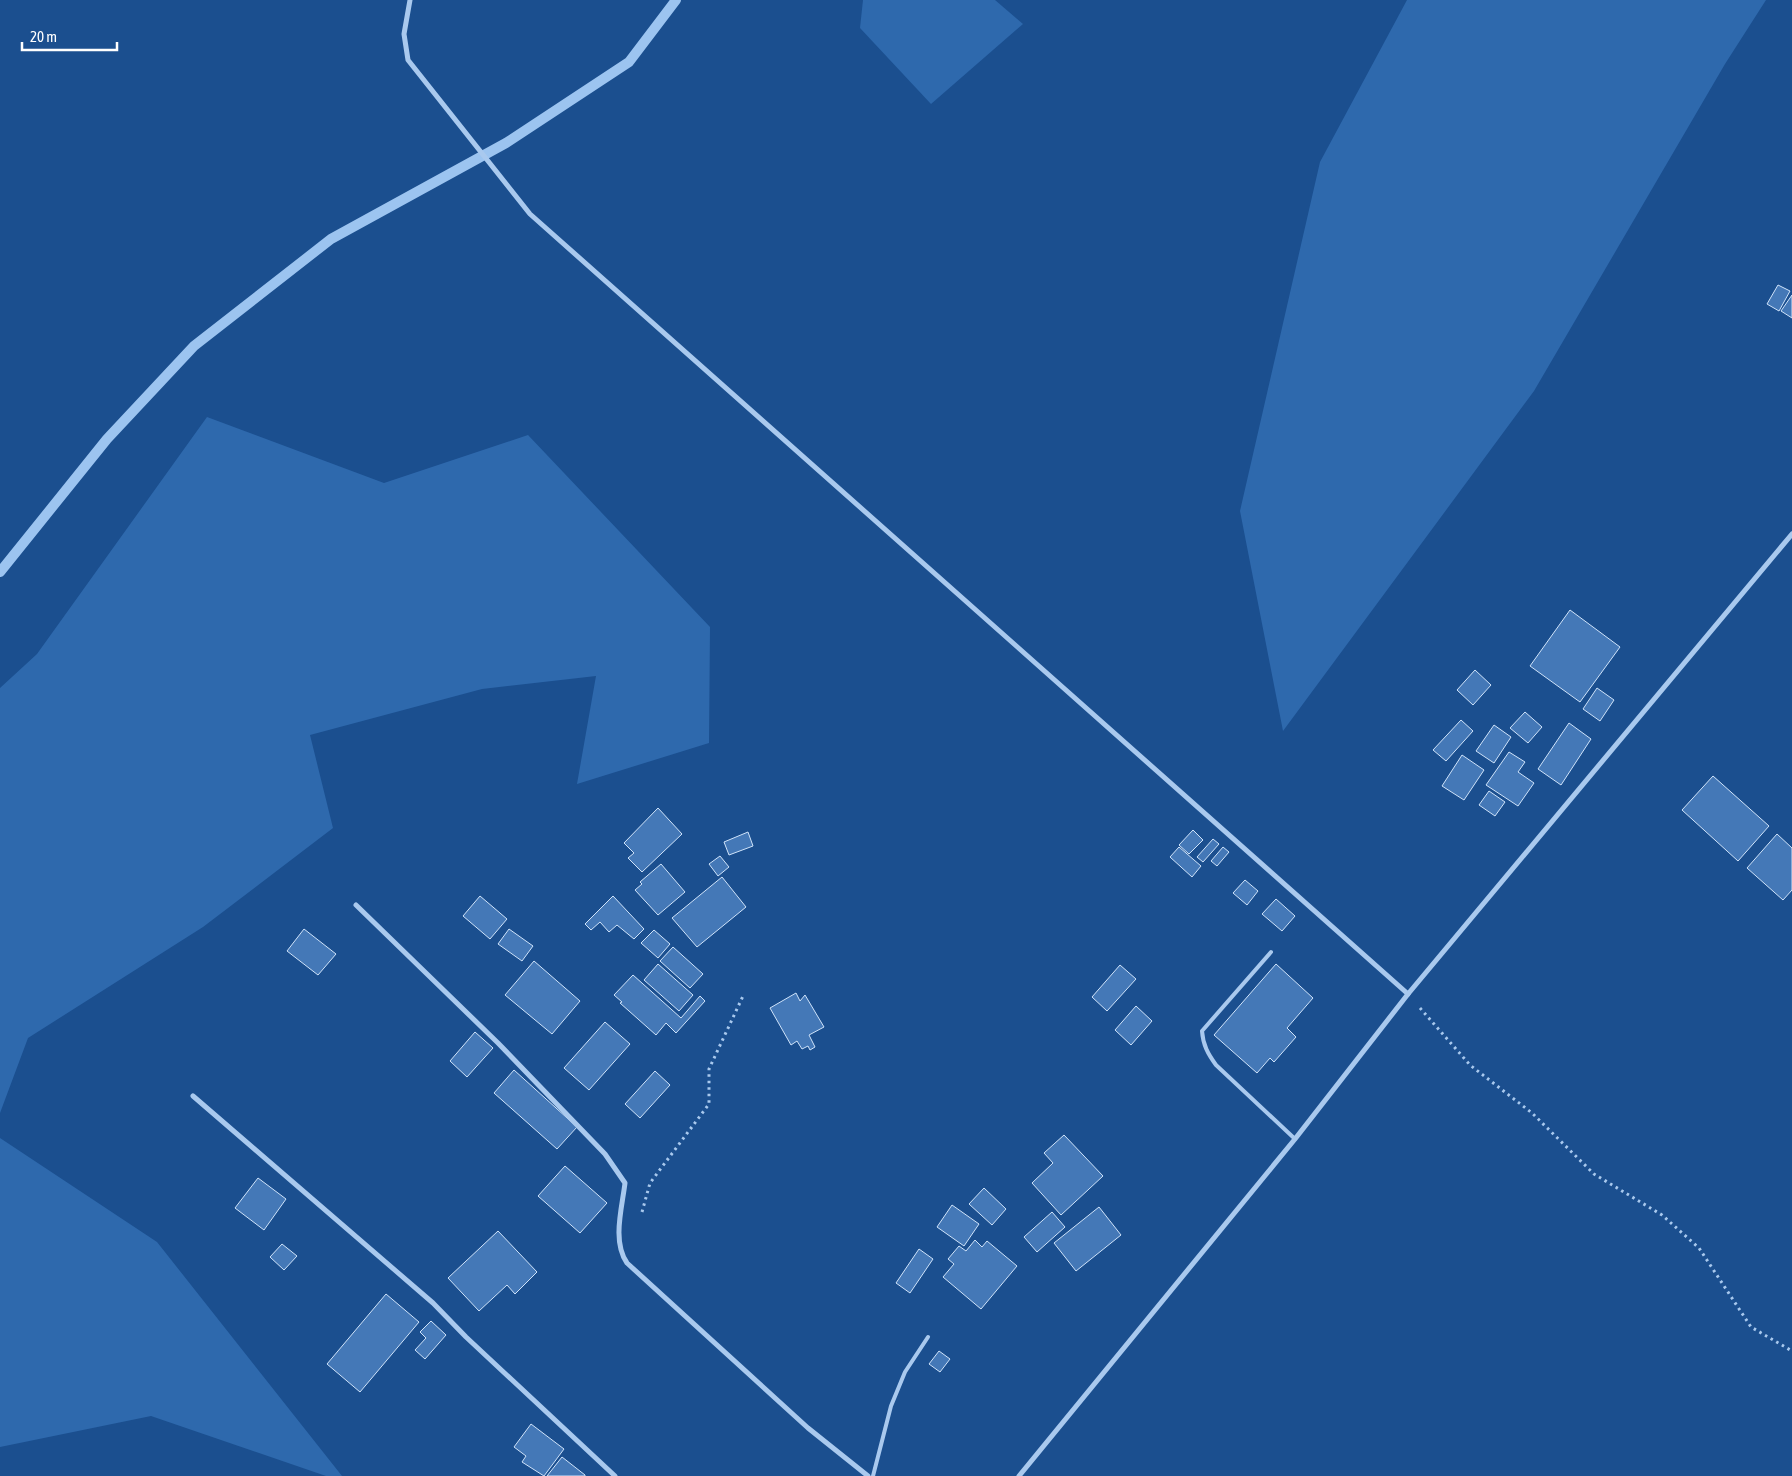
<svg xmlns="http://www.w3.org/2000/svg" width="1792" height="1476" viewBox="0 0 1792 1476" font-family="'Asap Condensed',sans-serif">
	<style>
		.green { fill: #2e69ad }
		.lines { fill: none; stroke-linecap: round; stroke-linejoin: round }
		.stream { stroke: #9cc4f0; stroke-width: 10 }
		.building { fill: #4478b7; stroke: #cfe3fa }
		.path { stroke: #a9c9ee; stroke-width: 3; stroke-dasharray: 2.5 4; stroke-linecap: butt }
		.lane { stroke: #a9c9ee; stroke-width: 4 }
		.street { stroke: #a9c9ee; stroke-width: 5 }
	</style>
	<rect width="100%" height="100%" fill="#1b4f8f"/>
	<!-- green -->
	<g class="green">
		<polygon points="863,0 995,0 1023,24 931,104 860,28"/>
		<polygon points="1407,0 1766,0 1725,64 1534,391 1283,731 1240,511 1320,162"/>
		<polygon points="207,417 384,483 528,435 710,627 709,743 577,784 596,676 482,689 310,735 333,828 203,927 28,1038 0,1113 0,688 37,654"/>
		<polygon points="0,1138 157,1242 342,1476 326,1476 151,1416 0,1447"/>
	</g>
	<g class="lines">
		<!-- stream -->
		<polyline class="stream" points="0,572 107,439 194,346 331,239 506,143 629,62 676,0"/>
	</g>
	<!-- building -->
	<g class="building">
		<polygon points="1778,285 1790,291 1779,311 1767,304"/>
		<polygon points="1792,295 1792,318 1781,311"/>
		<polygon points="1570,610 1620,647 1580,702 1530,666"/>
		<polygon points="1475,670 1491,685 1473,705 1457,690"/>
		<polygon points="1597,688 1614,700 1600,721 1583,709"/>
		<polygon points="1525,712 1542,727 1528,743 1510,728"/>
		<polygon points="1461,720 1473,731 1446,761 1433,750"/>
		<polygon points="1569,723 1591,739 1561,785 1538,769"/>
		<polygon points="1494,725 1511,737 1494,763 1476,751"/>
		<polygon points="1509,752 1525,762 1518,772 1534,783 1518,806 1486,785"/>
		<polygon points="1462,755 1484,770 1464,800 1442,786"/>
		<polygon points="1713,776 1769,826 1738,861 1682,810"/>
		<polygon points="1489,791 1505,802 1495,816 1479,805"/>
		<polygon points="658,808 682,834 642,872 628,858 634,853 624,843"/>
		<polygon points="1193,830 1203,840 1189,854 1179,845"/>
		<polygon points="748,832 753,846 729,855 724,842"/>
		<polygon points="1777,834 1792,848 1792,890 1783,900 1747,868"/>
		<polygon points="1213,839 1219,844 1203,862 1197,857"/>
		<polygon points="1179,847 1201,866 1192,877 1170,857"/>
		<polygon points="1223,847 1229,852 1217,866 1211,861"/>
		<polygon points="720,856 729,867 718,876 709,864"/>
		<polygon points="661,864 685,892 658,915 635,890 642,884 640,882"/>
		<polygon points="722,877 746,907 697,947 672,918"/>
		<polygon points="1245,880 1258,891 1247,905 1233,893"/>
		<polygon points="480,896 507,919 490,939 463,916"/>
		<polygon points="613,896 644,929 634,939 617,925 609,932 600,922 591,930 585,924"/>
		<polygon points="1276,899 1295,916 1282,931 1262,914"/>
		<polygon points="304,929 336,954 318,975 287,951"/>
		<polygon points="509,929 533,946 522,961 498,944"/>
		<polygon points="654,930 670,944 658,958 641,943"/>
		<polygon points="673,947 703,974 690,988 660,961"/>
		<polygon points="534,961 580,1001 552,1034 505,995"/>
		<polygon points="658,964 693,995 679,1011 644,980"/>
		<polygon points="1276,964 1313,998 1287,1028 1296,1037 1274,1062 1270,1058 1257,1073 1214,1035"/>
		<polygon points="1120,965 1136,979 1107,1011 1092,997"/>
		<polygon points="633,975 681,1018 700,996 705,1001 676,1033 666,1023 656,1035 620,1003 622,1002 614,995"/>
		<polygon points="796,993 800,1001 805,995 824,1027 809,1035 815,1047 810,1050 808,1046 802,1049 797,1041 791,1045 770,1008"/>
		<polygon points="1136,1006 1152,1021 1131,1045 1115,1030"/>
		<polygon points="605,1022 630,1044 589,1090 564,1068"/>
		<polygon points="475,1032 493,1048 467,1077 450,1061"/>
		<polygon points="514,1070 577,1127 557,1149 494,1093"/>
		<polygon points="655,1071 670,1085 640,1118 625,1104"/>
		<polygon points="1064,1135 1103,1176 1061,1215 1032,1183 1053,1163 1044,1153"/>
		<polygon points="565,1166 607,1203 580,1233 538,1196"/>
		<polygon points="258,1178 286,1199 264,1230 235,1208"/>
		<polygon points="984,1188 1006,1209 992,1225 969,1204"/>
		<polygon points="952,1205 979,1224 964,1246 937,1227"/>
		<polygon points="1099,1207 1121,1235 1076,1271 1054,1243"/>
		<polygon points="1052,1212 1065,1227 1037,1252 1024,1237"/>
		<polygon points="498,1231 537,1272 515,1294 507,1285 479,1311 448,1278"/>
		<polygon points="975,1240 982,1247 987,1241 1017,1266 981,1309 943,1277 954,1264 948,1259 959,1246 966,1251"/>
		<polygon points="282,1244 297,1256 284,1270 270,1257"/>
		<polygon points="919,1249 933,1259 910,1293 896,1283"/>
		<polygon points="386,1294 419,1322 360,1392 327,1364"/>
		<polygon points="431,1321 446,1335 425,1359 415,1350 426,1338 420,1332"/>
		<polygon points="939,1351 950,1359 940,1372 929,1364"/>
		<polygon points="531,1424 564,1449 544,1476 522,1462 526,1456 514,1447"/>
		<polygon points="562,1457 585,1475 585,1476 547,1476"/>
	</g>
	<g class="lines">
		<!-- path -->
		<g class="path">
			<polyline points="1420,1008 1470,1065 1532,1113 1594,1174 1662,1215 1699,1248 1751,1327 1792,1351"/>
			<polyline points="642,1212 650,1183 709,1104 709,1069 743,996"/>
		</g>
		<!-- lane -->
		<g class="lane">
			<path d="M1271 952 1202 1031C1203 1045 1208 1054 1216 1065L1295 1139"/>
			<polyline points="873,1476 891,1406 905,1372 928,1337"/>
		</g>
		<!-- street -->
		<g class="street">
			<polyline points="410,0 404,34 408,60 530,214 1408,994"/>
			<path d="M356 905 498 1043 605 1154 625 1183C622 1208 612 1241 627 1263L808 1428 868 1476"/>
			<polyline points="193,1096 433,1303 466,1337 615,1476"/>
			<polyline points="1019,1476 1295,1139 1408,994 1792,534"/>
		</g>
	</g>
	<!-- scale -->
	<path d="M22 42v8h95v-8" fill="none" stroke="#ffffff" stroke-width="2.5"/>
	<text x="30" y="42" font-size="15" fill="#ffffff" stroke="#1b4f8f" stroke-width="4" paint-order="stroke">20 m</text>
</svg>
